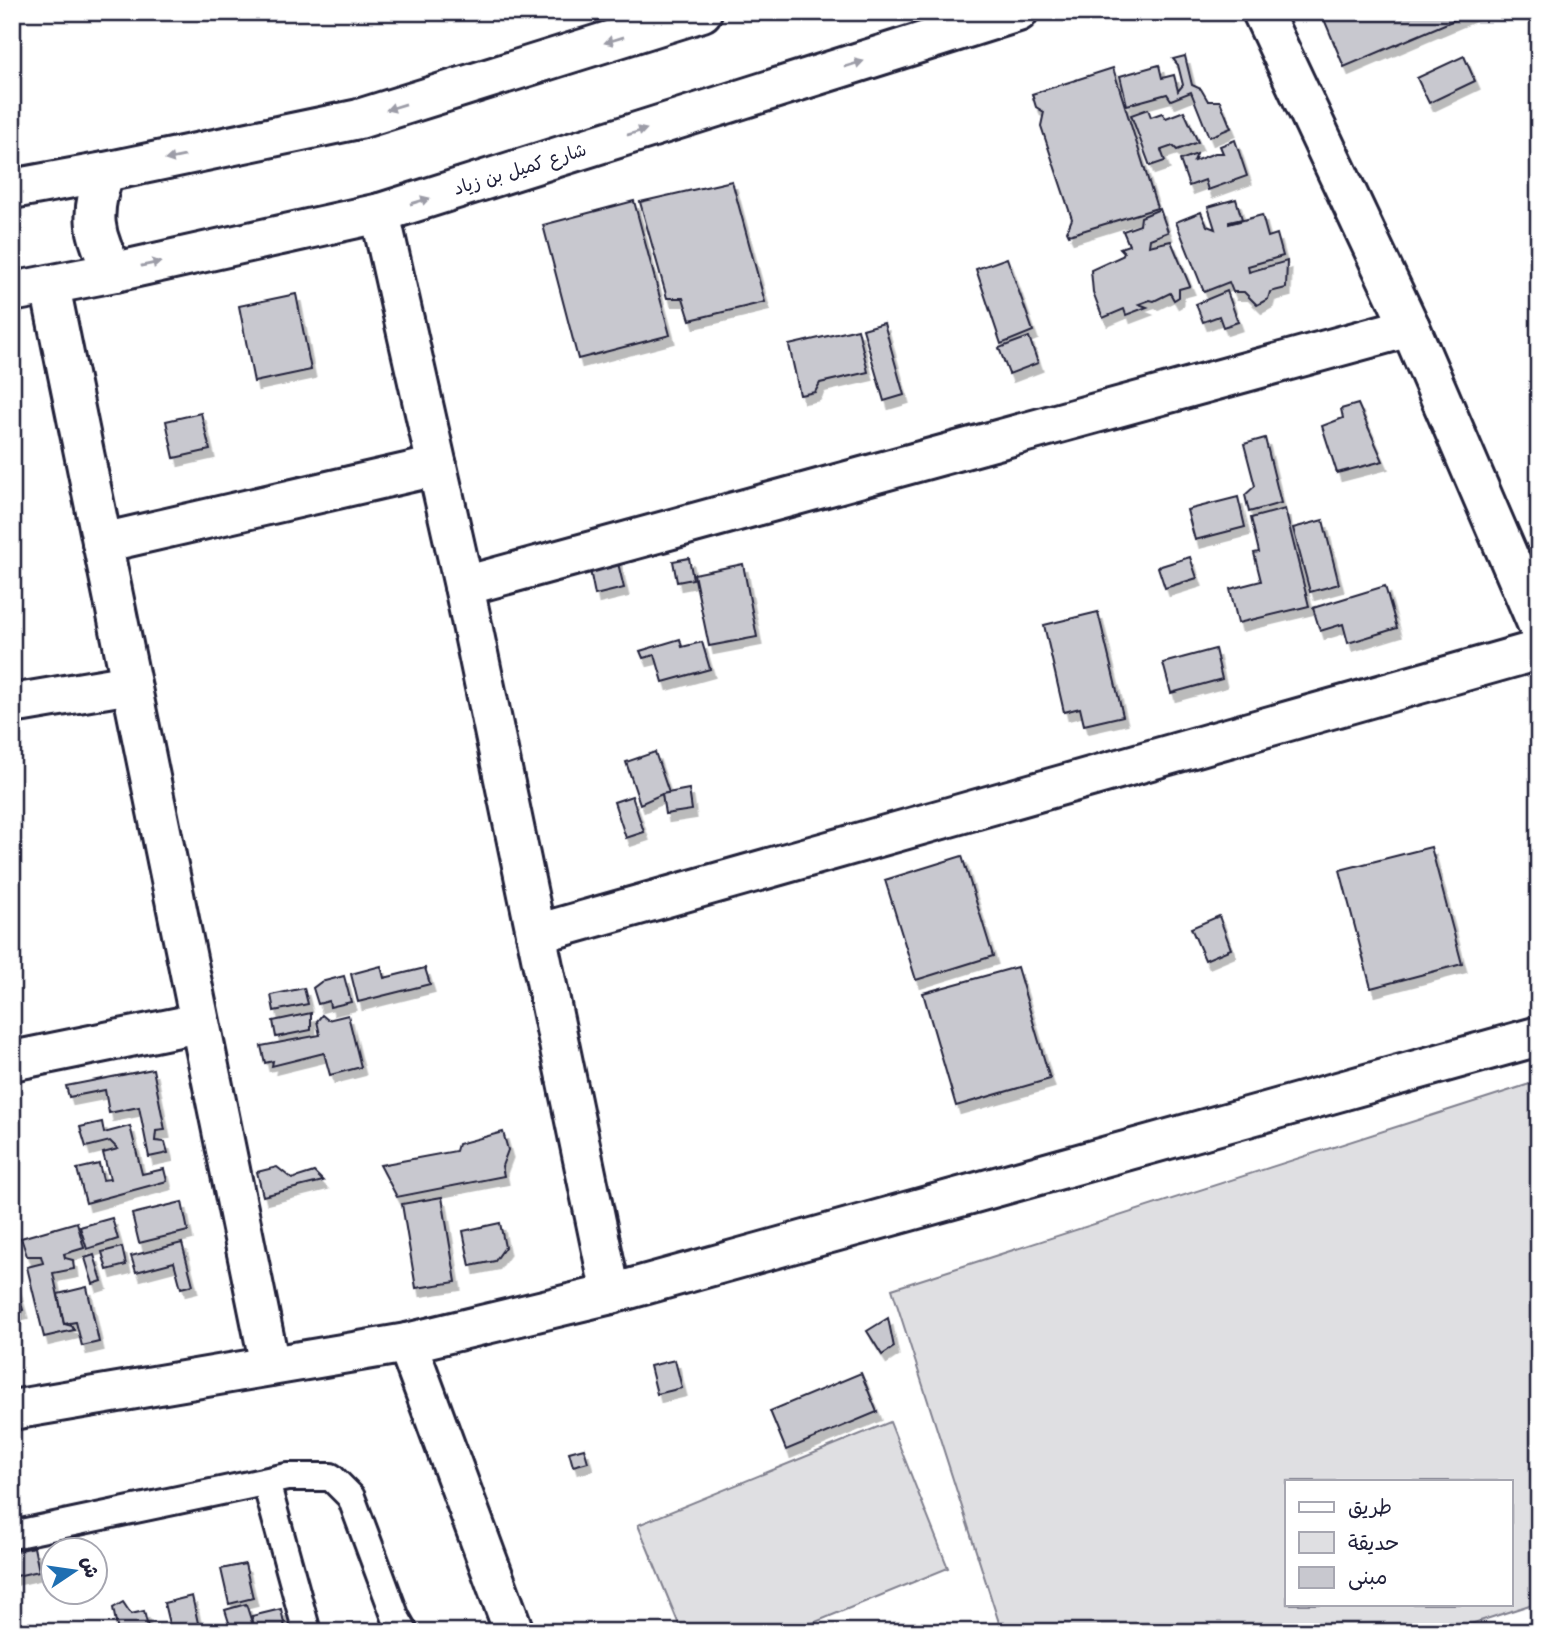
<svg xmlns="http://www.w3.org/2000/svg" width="1551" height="1644" viewBox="0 0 1551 1644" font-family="'Playpen Sans','Playpen Sans Arabic',sans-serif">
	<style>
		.green { fill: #dfdfe2; stroke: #80808e; stroke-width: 2; fill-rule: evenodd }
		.building { fill: #c8c8cf; stroke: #22223b; stroke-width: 2; filter: url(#shadow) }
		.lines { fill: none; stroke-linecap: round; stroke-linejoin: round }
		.lane-casing { stroke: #22223b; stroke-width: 32 }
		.street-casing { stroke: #22223b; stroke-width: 44 }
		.secondary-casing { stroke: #22223b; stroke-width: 44 }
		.lane { stroke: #fff; stroke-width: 26 }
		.street { stroke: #fff; stroke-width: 38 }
		.secondary { stroke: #fff; stroke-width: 38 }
		.oneway { fill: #9c9ca7 }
		.labels { text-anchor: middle; stroke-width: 5; stroke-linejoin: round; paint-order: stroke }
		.street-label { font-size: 18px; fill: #22223b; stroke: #fff }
	</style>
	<defs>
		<filter id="shadow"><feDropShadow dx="4.5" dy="8" stdDeviation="0" flood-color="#0004"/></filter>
	</defs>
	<rect width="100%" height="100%" fill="#fff"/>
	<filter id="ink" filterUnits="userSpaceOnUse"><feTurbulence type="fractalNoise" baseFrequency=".0143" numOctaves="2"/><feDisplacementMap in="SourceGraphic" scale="14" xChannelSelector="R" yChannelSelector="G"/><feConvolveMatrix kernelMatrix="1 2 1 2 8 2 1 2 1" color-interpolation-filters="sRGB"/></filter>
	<g filter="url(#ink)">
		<!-- green -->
		<g class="green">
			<path d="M1539 1081V1602L1446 1632H1002L892 1289ZM1287 1481H1511V1604H1287Z"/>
			<polygon points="890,1422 948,1568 791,1632 682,1632 638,1525"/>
		</g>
		<!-- building -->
		<g class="building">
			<polygon points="1321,12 1473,12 1344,67"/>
			<polygon points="1185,56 1192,85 1201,89 1208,101 1220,101 1231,128 1209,137 1191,92 1171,100 1167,94 1127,105 1120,76 1159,65 1162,78 1174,75 1178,91 1183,85 1178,65 1173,59"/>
			<polygon points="1464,56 1475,81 1429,103 1417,78"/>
			<polygon points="1113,68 1157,208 1069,235 1067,231 1072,219 1041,126 1044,112 1036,107 1032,94"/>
			<polygon points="1148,109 1151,117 1162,113 1166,118 1184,111 1198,142 1177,150 1173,146 1161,150 1165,161 1150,166 1131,115"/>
			<polygon points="1235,140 1247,176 1208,190 1205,180 1189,186 1180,160 1197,154 1194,161 1215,153 1223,153 1220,146"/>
			<polygon points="732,181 765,302 690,320 683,298 667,298 640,202"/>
			<polygon points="1236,199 1242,219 1229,222 1229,224 1262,215 1268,237 1277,234 1283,256 1248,266 1249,272 1287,261 1286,288 1270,292 1268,299 1257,305 1244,292 1233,292 1229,282 1204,292 1176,222 1201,212 1207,226 1215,229 1208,207"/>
			<polygon points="634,201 670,335 578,359 543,225"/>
			<polygon points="1160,209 1168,232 1150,239 1149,246 1171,241 1190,286 1179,289 1179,297 1174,300 1170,293 1154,301 1150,300 1139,304 1147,307 1126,315 1124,309 1103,318 1093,292 1091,270 1122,256 1124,252 1120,248 1129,245 1123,231 1140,225 1141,217"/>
			<polygon points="1007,258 1033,331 1001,344 976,269"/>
			<polygon points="1227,291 1238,322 1223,327 1219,316 1203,322 1196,304"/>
			<polygon points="296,294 311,370 254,382 239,306"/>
			<polygon points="884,323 904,395 884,401 863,329"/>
			<polygon points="858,329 868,372 820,383 815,392 800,395 789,345"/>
			<polygon points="1029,337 1038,363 1009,374 999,348"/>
			<polygon points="1358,404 1383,461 1337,473 1322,426 1343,418 1341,409"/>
			<polygon points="201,413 210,450 174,458 166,421"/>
			<polygon points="1265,438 1281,503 1249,512 1245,495 1255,486 1244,444"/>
			<polygon points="1238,497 1245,527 1195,540 1187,510"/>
			<polygon points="1285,509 1309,606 1238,623 1230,589 1261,581 1254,553 1259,552 1251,518"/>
			<polygon points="1323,520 1339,584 1310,592 1293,528"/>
			<polygon points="1190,557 1197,578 1165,588 1158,567"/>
			<polygon points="689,558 693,579 677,582 673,561"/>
			<polygon points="617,559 624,588 595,595 589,565"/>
			<polygon points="743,564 757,637 709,646 694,574"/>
			<polygon points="1385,586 1397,628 1348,643 1343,624 1320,631 1313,608"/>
			<polygon points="1098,612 1123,716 1084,725 1080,708 1064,712 1044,625"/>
			<polygon points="680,639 682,647 702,642 710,669 663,682 655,655 643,658 640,651"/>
			<polygon points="1215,649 1222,679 1171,693 1163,663"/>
			<polygon points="655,752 669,793 662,794 640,804 626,762"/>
			<polygon points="689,789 692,810 665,814 662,794"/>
			<polygon points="632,796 644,832 626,838 614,802"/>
			<polygon points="1431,847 1462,964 1371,988 1340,870"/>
			<polygon points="962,856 993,956 916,980 885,880"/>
			<polygon points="1219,916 1231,949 1205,960 1191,928"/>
			<polygon points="381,966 384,978 425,968 430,984 358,1002 351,974"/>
			<polygon points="1017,967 1050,1079 956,1106 923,993"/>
			<polygon points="344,976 351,1002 330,1007 329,1001 318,1004 313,988 321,982"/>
			<polygon points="304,988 308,1004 274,1011 271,995"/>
			<polygon points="311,1013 311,1030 276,1037 273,1021"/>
			<polygon points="322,1015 328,1020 348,1015 361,1067 330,1075 324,1053 272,1066 273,1061 265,1063 261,1046 320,1035 317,1021"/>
			<polygon points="153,1069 165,1130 156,1131 155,1141 165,1142 168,1153 149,1157 139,1107 109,1113 105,1090 69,1097 66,1086"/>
			<polygon points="102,1122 104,1133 130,1126 142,1174 164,1169 167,1181 86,1203 77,1169 99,1164 103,1180 110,1179 103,1153 118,1149 110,1141 86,1147 80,1127"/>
			<polygon points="503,1132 508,1150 502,1166 504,1176 397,1197 380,1165 456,1151 458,1144"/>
			<polygon points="277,1167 292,1179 314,1172 323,1181 263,1196 257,1172"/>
			<polygon points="442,1197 456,1282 416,1288 402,1204"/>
			<polygon points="182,1202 188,1231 139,1243 132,1214"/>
			<polygon points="112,1218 118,1239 87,1249 80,1227"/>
			<polygon points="77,1222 84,1248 64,1254 65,1258 73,1260 74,1269 53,1273 64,1324 72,1326 74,1330 44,1337 27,1267 43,1263 41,1256 27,1256 21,1238"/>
			<polygon points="500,1223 505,1247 495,1261 470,1266 463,1231"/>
			<polygon points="182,1243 193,1285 181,1288 174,1262 136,1272 131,1256"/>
			<polygon points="122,1247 126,1265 107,1270 102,1252"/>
			<polygon points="94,1255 102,1281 93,1284 85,1258"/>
			<polygon points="12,1271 23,1310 12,1313"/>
			<polygon points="87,1287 99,1342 82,1346 76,1322 64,1324 58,1294"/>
			<polygon points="888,1318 894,1347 882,1355 867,1331"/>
			<polygon points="675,1360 682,1388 657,1394 650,1366"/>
			<polygon points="861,1373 877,1412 786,1450 770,1411"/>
			<polygon points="584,1448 588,1462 573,1466 569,1452"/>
			<polygon points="34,1547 39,1571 12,1577 12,1552"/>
			<polygon points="245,1564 253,1598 229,1604 221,1569"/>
			<polygon points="192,1596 200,1632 171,1632 164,1603"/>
			<polygon points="123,1602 131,1614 144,1611 149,1632 118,1632 113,1608"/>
			<polygon points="246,1604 255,1632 232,1632 225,1610"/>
			<polygon points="281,1609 286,1632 255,1632 252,1616"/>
		</g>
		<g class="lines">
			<defs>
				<g id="lane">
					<polyline points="266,1482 307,1632"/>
					<polyline points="12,1535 287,1477 331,1477 351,1497 396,1618 404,1632"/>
				</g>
				<g id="street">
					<polyline points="1262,12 1410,327 1539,628"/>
					<polyline points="380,213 464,586 611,1294"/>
					<polyline points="50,286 270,1366"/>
					<polyline points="102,543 437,466"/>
					<polyline points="464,586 1410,327"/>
					<polyline points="12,704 131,684"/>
					<polyline points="536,934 1539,650"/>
					<polyline points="12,1061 199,1023"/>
					<polyline points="407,1343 514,1632"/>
					<polyline points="12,1410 407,1343 611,1294 1539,1036"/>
				</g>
				<g id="secondary">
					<path d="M105 172C90 211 92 237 115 272"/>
					<polyline points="12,189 105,172 359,119 702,12"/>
					<polyline points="12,292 115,272 380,213 1018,12"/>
				</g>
			</defs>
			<!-- lane casing -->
			<use href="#lane" class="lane-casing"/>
			<!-- street casing -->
			<use href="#street" class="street-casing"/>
			<!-- secondary casing -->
			<use href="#secondary" class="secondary-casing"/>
			<!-- lane -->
			<use href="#lane" class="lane"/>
			<!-- street -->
			<use href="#street" class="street"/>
			<!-- secondary -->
			<use href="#secondary" class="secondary"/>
		</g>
		<!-- one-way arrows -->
		<defs><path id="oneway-solid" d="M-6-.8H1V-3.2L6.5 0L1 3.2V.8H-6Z" transform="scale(1.75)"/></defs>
		<g class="oneway">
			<use href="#oneway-solid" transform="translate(614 40) rotate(163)"/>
			<use href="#oneway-solid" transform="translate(854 64) rotate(-17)"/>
			<use href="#oneway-solid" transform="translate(396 107) rotate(163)"/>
			<use href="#oneway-solid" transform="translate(637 132) rotate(-17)"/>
			<use href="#oneway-solid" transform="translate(175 158) rotate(168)"/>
			<use href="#oneway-solid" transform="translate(420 201) rotate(-17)"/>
			<use href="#oneway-solid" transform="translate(151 264) rotate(-12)"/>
		</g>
	</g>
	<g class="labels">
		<!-- street labels -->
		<g class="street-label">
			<text transform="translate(520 169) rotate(-17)" y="6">شارع كميل بن زياد</text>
		</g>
	</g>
	<!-- margin -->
	<rect width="1551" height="1644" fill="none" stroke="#fff" stroke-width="42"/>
	<rect x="21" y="21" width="1509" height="1602" fill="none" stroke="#22223b" stroke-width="2.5" filter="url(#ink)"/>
	<!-- legend -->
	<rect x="1285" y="1480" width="228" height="126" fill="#ffffff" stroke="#a7a7b1" stroke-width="2"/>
	<rect x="1299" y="1502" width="35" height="10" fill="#ffffff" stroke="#a7a7b1" stroke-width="2"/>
	<text x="1348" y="1514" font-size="21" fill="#22223b">طريق</text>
	<rect x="1299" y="1532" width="35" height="21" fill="#dfdfe2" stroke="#a7a7b1" stroke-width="2"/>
	<text x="1348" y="1550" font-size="21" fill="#22223b">حديقة</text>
	<rect x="1299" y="1567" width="35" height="21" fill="#c8c8cf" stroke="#a7a7b1" stroke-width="2"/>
	<text x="1348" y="1584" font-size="21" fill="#22223b">مبنى</text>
	<!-- north arrow -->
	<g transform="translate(74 1571) rotate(77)"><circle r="33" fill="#ffffff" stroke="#a7a7b1" stroke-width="2"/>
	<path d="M0-5L12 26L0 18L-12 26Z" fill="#1f6fb2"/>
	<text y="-10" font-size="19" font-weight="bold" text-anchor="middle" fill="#22223b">ش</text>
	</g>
</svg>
